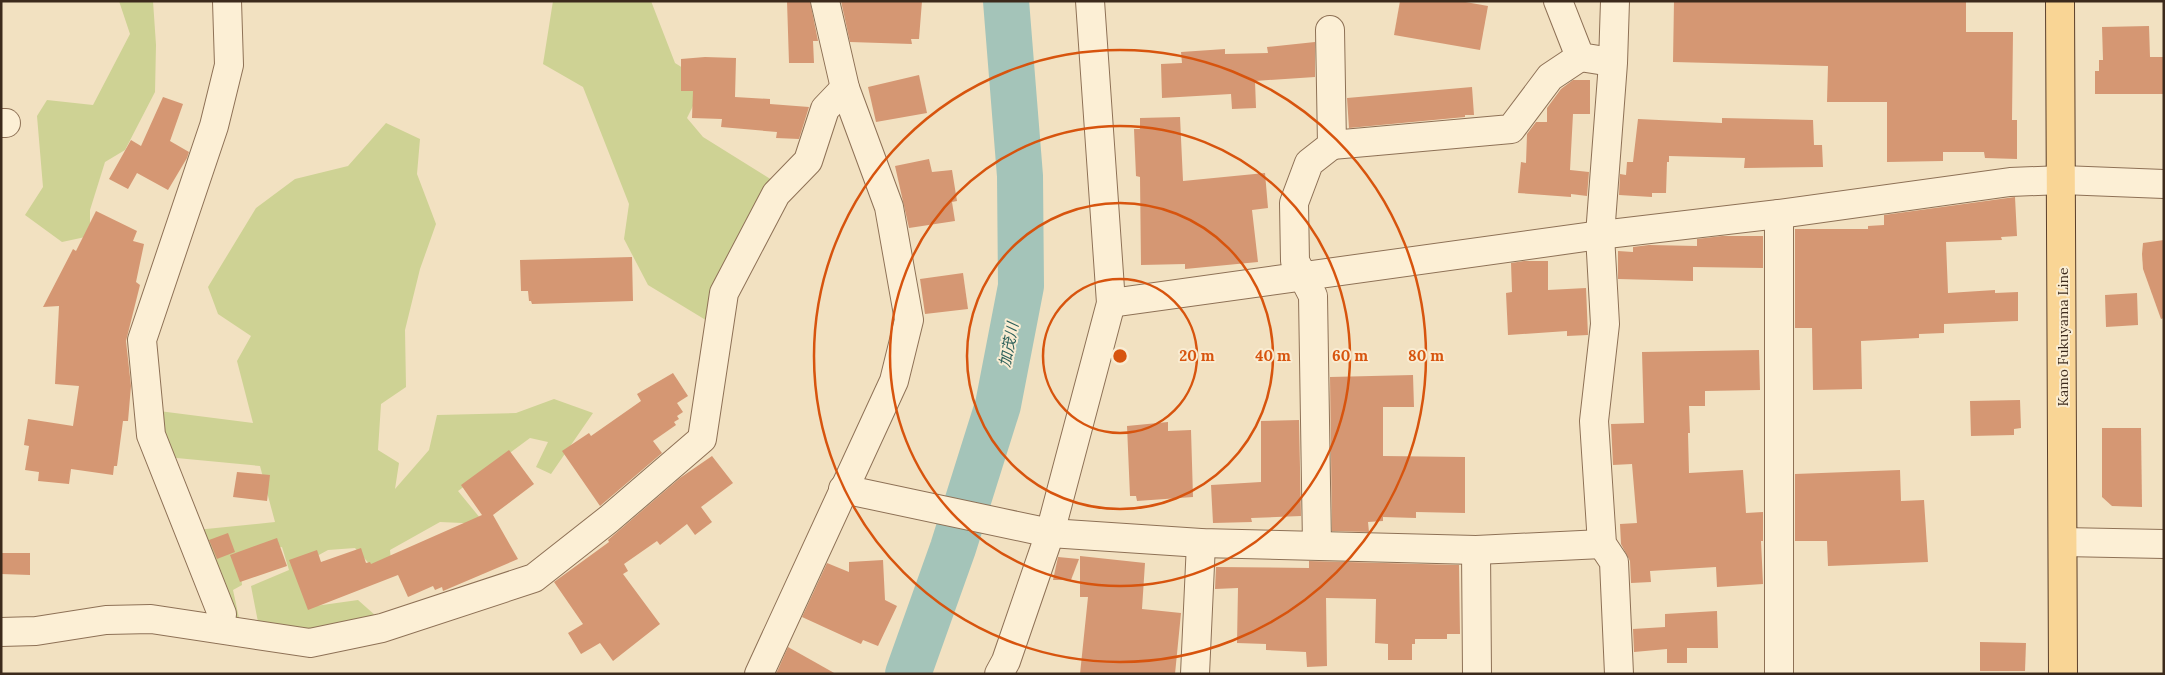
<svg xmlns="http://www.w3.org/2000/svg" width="2165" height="675" viewBox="0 0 2165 675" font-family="Lora,'Noto Sans JP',serif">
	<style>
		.green { fill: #ced294 }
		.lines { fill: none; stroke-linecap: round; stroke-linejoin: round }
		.river { stroke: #a4c4b9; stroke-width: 46 }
		.building { fill: #d59773 }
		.minor-casing { stroke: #8e7156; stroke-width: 30 }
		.major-casing { stroke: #5b3f2b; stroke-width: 30 }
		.minor { stroke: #fcefd5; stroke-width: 28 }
		.major { stroke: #f9d595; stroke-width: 28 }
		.ring { fill: none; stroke: #d7540e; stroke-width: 2.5 }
		.labels { text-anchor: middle; stroke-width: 4; stroke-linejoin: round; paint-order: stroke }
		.street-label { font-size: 14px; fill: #3c2a1c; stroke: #f9ecd2 }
		.water-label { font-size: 15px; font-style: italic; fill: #2a5e58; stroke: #f9ecd2 }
		.centre { fill: #d7540e; stroke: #f9ecd2; stroke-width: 2.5 }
		.ring-label { font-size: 15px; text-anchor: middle; font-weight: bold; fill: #d7540e; stroke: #f9ecd2; stroke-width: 4; stroke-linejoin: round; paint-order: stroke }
	</style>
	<rect width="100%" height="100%" fill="#f2e1c1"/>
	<!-- green -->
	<g class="green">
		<polygon points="119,1 153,1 156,45 155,92 125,150 105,162 90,210 90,236 62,242 25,215 43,187 37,116 47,100 93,105 130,34"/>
		<polygon points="553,1 651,1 675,63 705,82 687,118 703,137 772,180 745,221 725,268 709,322 648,285 624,239 629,204 583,87 543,64"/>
		<polygon points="386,123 420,139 417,174 436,224 420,269 405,330 406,387 381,404 378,450 399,463 395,489 429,450 437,415 516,413 554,399 593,413 551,474 536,467 548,442 530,438 458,491 485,524 440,522 390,550 392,573 374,569 355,548 328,550 304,563 308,607 358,600 376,616 311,635 259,627 251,586 289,570 282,547 239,556 242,585 233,590 239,618 228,617 196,530 275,522 260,466 166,457 159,411 253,423 237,361 251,336 218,314 208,287 256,208 295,179 348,166"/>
	</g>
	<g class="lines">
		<!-- river -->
		<polyline class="river" points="908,674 953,548 998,405 1021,286 1020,176 1006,1"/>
	</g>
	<!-- building -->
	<g class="building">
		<polygon points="787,1 810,1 818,41 813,41 814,63 789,63"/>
		<polygon points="841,1 922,1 919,39 911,39 912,44 850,42"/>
		<polygon points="1400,1 1460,1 1488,6 1480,50 1394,35"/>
		<polygon points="1674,1 1966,1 1966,32 2013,32 2012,120 2017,120 2017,159 1985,158 1984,152 1943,152 1943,161 1887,162 1887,102 1827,102 1828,66 1673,62"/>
		<polygon points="2149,26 2150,57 2164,57 2164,94 2095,94 2095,71 2099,71 2099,60 2103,60 2102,27"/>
		<polygon points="1315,42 1315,77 1255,81 1256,108 1232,109 1231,94 1162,98 1161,64 1182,63 1181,52 1225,49 1225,54 1268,53 1267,47"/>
		<polygon points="705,57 736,58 735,97 770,99 770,104 809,107 799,139 776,138 777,132 721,127 722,119 692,118 693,91 681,91 681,59"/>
		<polygon points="919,75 927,113 876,122 868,87"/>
		<polygon points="1573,80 1590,80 1590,114 1573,114 1570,170 1589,172 1587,196 1571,194 1571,197 1518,193 1521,162 1526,163 1527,134 1536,122 1547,122 1547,108 1561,89"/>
		<polygon points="1472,87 1474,115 1465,115 1465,117 1349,128 1347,98"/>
		<polygon points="163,97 183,104 170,141 189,152 187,158 168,190 137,173 128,189 109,179 131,140 141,146"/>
		<polygon points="1180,117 1183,181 1265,173 1268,208 1252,210 1258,262 1185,269 1185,264 1141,265 1140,177 1136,176 1134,129 1140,129 1140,118"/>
		<polygon points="1722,118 1813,120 1814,145 1822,145 1823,167 1744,168 1745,158 1669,156 1669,162 1667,162 1666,193 1652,193 1652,197 1619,195 1620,174 1626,175 1627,162 1633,162 1638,119 1722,123"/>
		<polygon points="929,159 932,172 952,170 957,201 952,202 955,221 909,228 895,166"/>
		<polygon points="2015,197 2017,236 2001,237 2002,240 1946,242 1948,293 1995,290 1995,293 2018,292 2018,321 1944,324 1944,333 1919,334 1919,338 1861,341 1862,389 1813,390 1812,328 1795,328 1795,229 1868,229 1868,226 1884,225 1884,215"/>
		<polygon points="96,211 137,231 133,241 144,244 136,282 140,285 126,341 131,386 128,421 123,421 117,466 114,466 113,475 71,469 69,484 38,481 39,472 25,470 29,446 24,445 28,419 73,426 79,386 55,384 59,306 43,307 73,249 76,251"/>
		<polygon points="1722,236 1763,236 1763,268 1693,267 1693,281 1618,279 1618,251 1633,252 1633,247 1649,245 1697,246 1697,239"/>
		<polygon points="2164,240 2164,318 2161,319 2143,269 2142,254 2143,243"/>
		<polygon points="632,257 633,301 532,304 531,301 529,301 528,291 521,291 520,260"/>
		<polygon points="1524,261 1548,261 1548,290 1586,288 1588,335 1567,336 1567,331 1508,335 1506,293 1512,292 1511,263"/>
		<polygon points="963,273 968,309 925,314 920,279"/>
		<polygon points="2137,293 2138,325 2106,327 2105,295"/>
		<polygon points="1759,350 1760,390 1705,391 1705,406 1689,406 1690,433 1688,433 1689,473 1743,470 1746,513 1763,512 1763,541 1761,541 1763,584 1717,587 1716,567 1650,571 1651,582 1631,583 1630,561 1621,544 1620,524 1637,523 1632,464 1613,465 1611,424 1644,423 1642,352"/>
		<polygon points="673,373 688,396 677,403 683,412 677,416 679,419 674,422 676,425 653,441 662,453 600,506 562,451 589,433 591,436 641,401 637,394"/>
		<polygon points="1413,375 1414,407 1383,407 1383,456 1465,457 1465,513 1416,512 1416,518 1383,517 1383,521 1368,522 1369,532 1332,531 1330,377"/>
		<polygon points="2020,400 2021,428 2014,429 2014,435 1971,436 1970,401"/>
		<polygon points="1299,420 1301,516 1251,518 1252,522 1213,523 1211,485 1261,482 1261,421"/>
		<polygon points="1168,422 1168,431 1191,430 1193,497 1137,501 1136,496 1130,496 1127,426"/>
		<polygon points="2102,428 2141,428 2142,507 2112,506 2102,497"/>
		<polygon points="509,450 534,484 493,515 518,559 443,591 442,587 435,590 433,586 408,597 398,575 308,610 289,560 317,550 321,562 361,548 366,563 370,562 371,564 482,515 461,485"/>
		<polygon points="712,456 733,483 701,507 712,522 695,535 687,524 660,545 657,541 624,564 628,571 623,574 660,624 613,661 600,643 581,654 568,633 583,624 554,582 609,542 608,540 680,478"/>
		<polygon points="1900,470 1901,501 1924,500 1928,562 1828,566 1827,541 1795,541 1795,474"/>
		<polygon points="237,472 270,475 267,501 233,497"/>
		<polygon points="228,533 235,552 217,559 209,540"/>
		<polygon points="277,538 287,566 240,582 230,555"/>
		<polygon points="1,553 30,553 30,575 1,574"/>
		<polygon points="1080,556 1145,563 1142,609 1181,613 1175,674 1080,674 1088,597 1080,597"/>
		<polygon points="1058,557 1079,559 1071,580 1053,580"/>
		<polygon points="883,560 885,600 897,606 878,646 863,640 861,644 802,617 827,563 849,572 849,562"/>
		<polygon points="1309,561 1459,565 1460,634 1447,634 1447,639 1415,639 1415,644 1412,644 1412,660 1388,660 1388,644 1375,643 1376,599 1326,598 1327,666 1307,667 1306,652 1266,650 1266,644 1237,643 1238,588 1215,589 1216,567 1309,568"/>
		<polygon points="1717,611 1718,648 1687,648 1687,663 1667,663 1667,649 1634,652 1633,629 1665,627 1665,614"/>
		<polygon points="1980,642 2026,643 2025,671 1980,671"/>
		<polygon points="788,647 836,674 776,674"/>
	</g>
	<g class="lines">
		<defs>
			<g id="minor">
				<polyline points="1558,1 1580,57 1599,60"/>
				<polyline points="1615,1 1613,63 1600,235 1605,324 1594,421 1602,544 1614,562 1619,674"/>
				<polyline points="1,123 6,123"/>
				<polyline points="1332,145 1511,129 1550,77 1580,57"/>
				<polyline points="1111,303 1600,235 1779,214 2010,182 2062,180 2164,184"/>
				<polyline points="843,489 1050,533 1201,543 1476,550 1602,544"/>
				<polyline points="2063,542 2164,544"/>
				<polyline points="1317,545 1313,296 1295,261 1294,203 1309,163 1332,145 1330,30"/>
				<polyline points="1476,550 1477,674"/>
				<polyline points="220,629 222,614 151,435 142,340 214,126 229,65 227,1"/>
				<polyline points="1,632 36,631 106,620 151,619 310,643 382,628 534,578 609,519 702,439 724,293 776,194 808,161 825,109 845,88"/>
				<polyline points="759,674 894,381 909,320 889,207 845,88 825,1"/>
				<polyline points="999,674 1006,661 1050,533 1111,303 1090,1"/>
				<polyline points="1195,674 1201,543"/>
				<polyline points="1779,674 1779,214"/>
			</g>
			<polyline id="major" points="2060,1 2063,674"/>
		</defs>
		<!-- minor casing -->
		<use href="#minor" class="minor-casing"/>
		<!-- major casing -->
		<use href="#major" class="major-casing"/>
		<!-- minor -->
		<use href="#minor" class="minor"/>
		<!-- major -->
		<use href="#major" class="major"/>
	</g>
	<!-- distance rings -->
	<g class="ring">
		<circle cx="1120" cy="356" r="77"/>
		<circle cx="1120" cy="356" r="153"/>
		<circle cx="1120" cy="356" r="230"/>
		<circle cx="1120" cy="356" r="306"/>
	</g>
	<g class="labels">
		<!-- street labels -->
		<g class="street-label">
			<text transform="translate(2063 337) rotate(-90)" y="5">Kamo Fukuyama Line</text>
		</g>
		<!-- water labels -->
		<g class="water-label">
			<text transform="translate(1009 345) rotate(-79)" y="5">加茂川</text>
		</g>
	</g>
	<circle cx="1120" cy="356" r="8" class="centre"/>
	<g class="ring-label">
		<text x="1197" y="361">20 m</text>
		<text x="1273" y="361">40 m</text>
		<text x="1350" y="361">60 m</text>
		<text x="1426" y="361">80 m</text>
	</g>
	<!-- border -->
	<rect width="2165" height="675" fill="none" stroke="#3c2a1c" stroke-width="5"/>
</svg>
